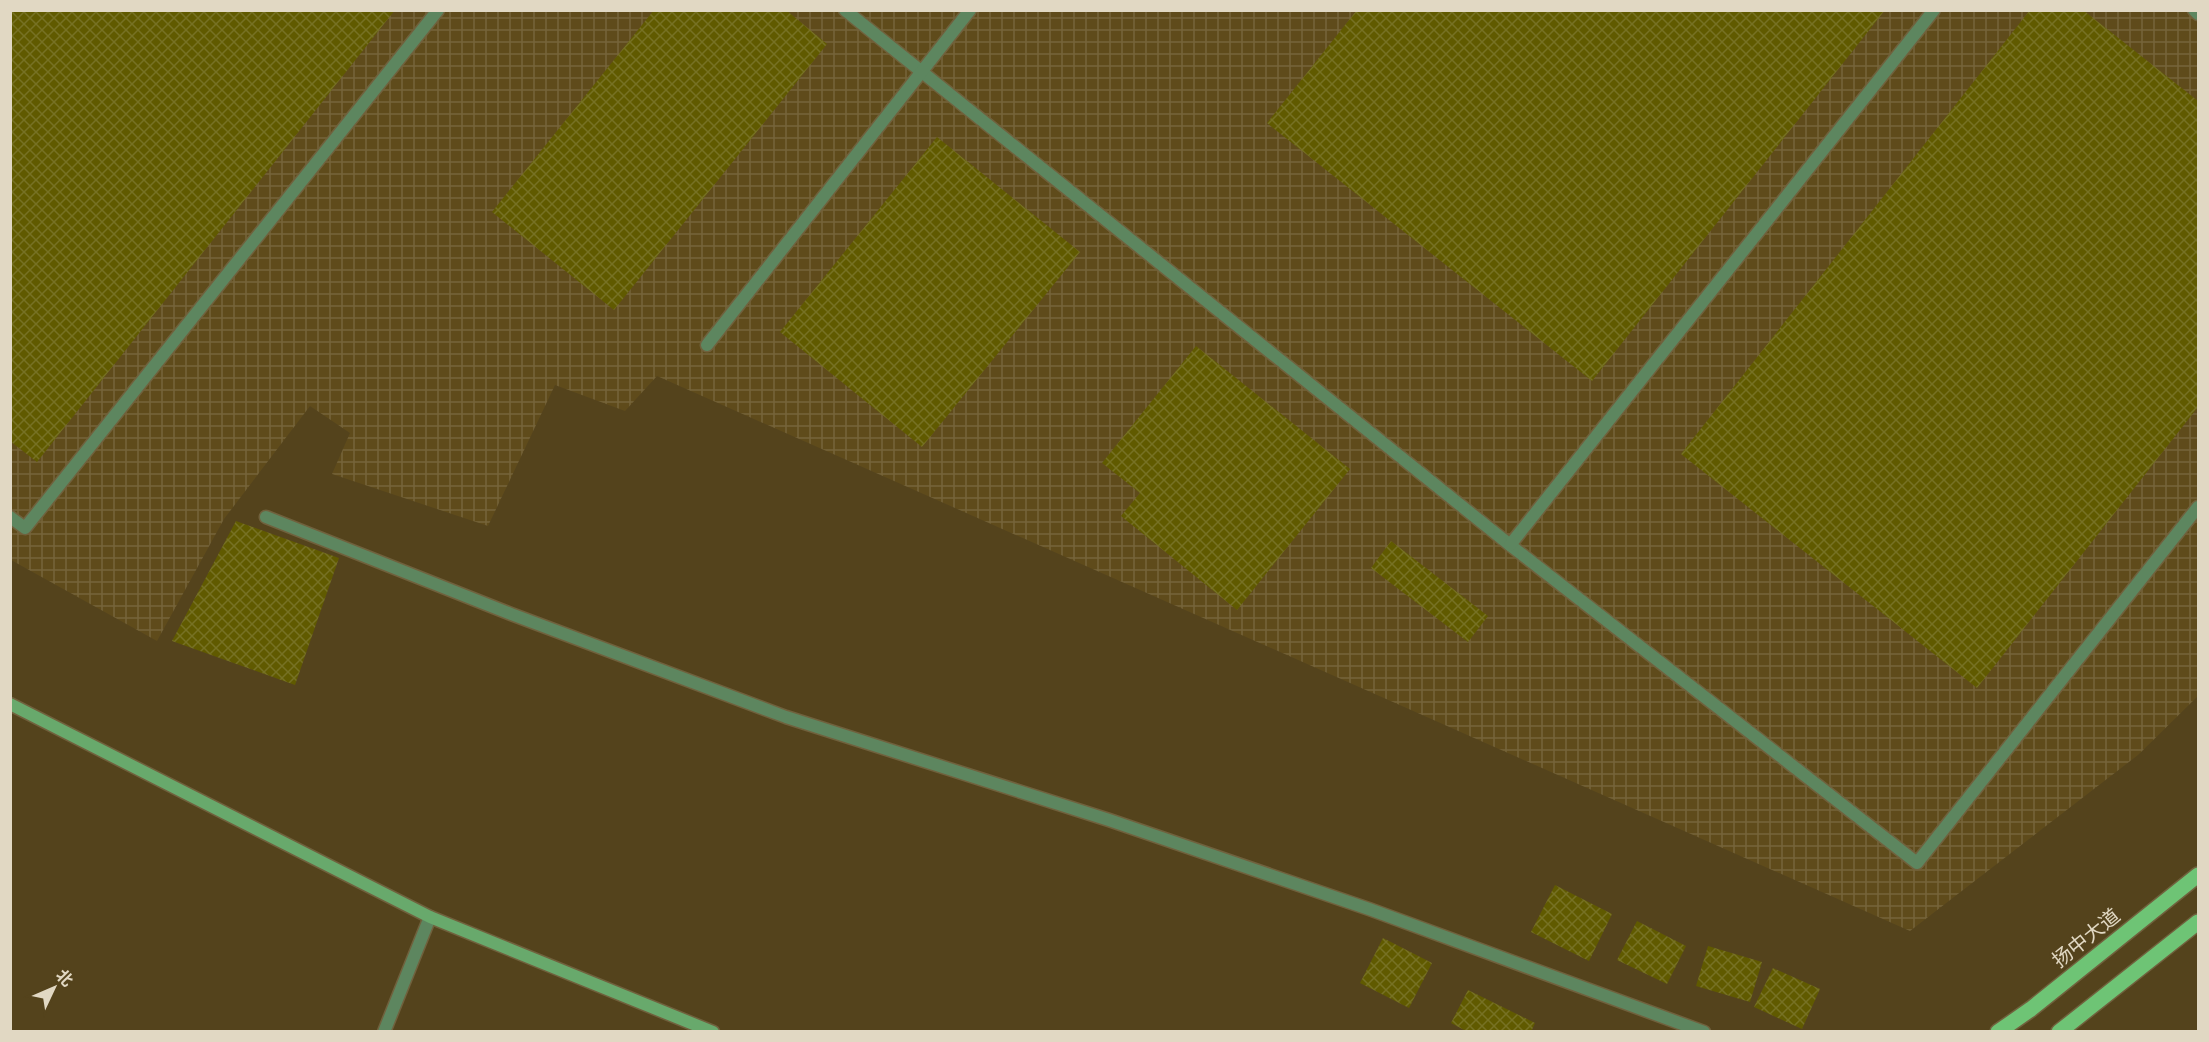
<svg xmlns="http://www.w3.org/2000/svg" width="2209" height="1042" viewBox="0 0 2209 1042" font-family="Lato,'Noto Sans SC',sans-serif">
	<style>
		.industrial { fill: url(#industrial-grid) }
		.building { fill: url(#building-cross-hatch) }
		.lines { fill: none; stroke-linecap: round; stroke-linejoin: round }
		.lane-casing { stroke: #70613d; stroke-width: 15 }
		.street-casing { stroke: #70613d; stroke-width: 15 }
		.secondary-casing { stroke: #70613d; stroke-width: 15 }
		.primary-casing { stroke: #70613d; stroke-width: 18 }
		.lane { stroke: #5d865f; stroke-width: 12 }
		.street { stroke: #5d865f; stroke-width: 12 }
		.secondary { stroke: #68a96c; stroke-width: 12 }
		.primary { stroke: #6ec475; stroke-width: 15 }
		.labels { text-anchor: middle; stroke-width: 4.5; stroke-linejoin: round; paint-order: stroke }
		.street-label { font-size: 20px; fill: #e1d8c3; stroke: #54431c }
	</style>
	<defs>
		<pattern id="industrial-grid" width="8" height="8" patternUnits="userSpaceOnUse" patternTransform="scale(1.5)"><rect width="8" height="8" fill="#5f4b1b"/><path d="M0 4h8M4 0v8" fill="none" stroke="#76643a"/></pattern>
		<pattern id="building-cross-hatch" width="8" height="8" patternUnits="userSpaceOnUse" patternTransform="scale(1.5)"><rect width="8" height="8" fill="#605a00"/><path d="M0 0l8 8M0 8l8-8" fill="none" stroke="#767124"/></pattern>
	</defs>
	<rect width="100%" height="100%" fill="#54431c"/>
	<!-- industrial -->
	<polygon class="industrial" points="11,11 2198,11 2198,696 2138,755 1910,931 657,376 625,411 555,385 488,526 332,474 350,433 310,406 224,519 157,641 11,560"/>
	<!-- building -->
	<g class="building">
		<polygon points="10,10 395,10 37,462 10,441"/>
		<polygon points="654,10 786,10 827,44 614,310 492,212"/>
		<polygon points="1357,10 1885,10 1592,381 1267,123"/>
		<polygon points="2030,10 2083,10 2198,101 2198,407 1977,688 1681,454"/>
		<polygon points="937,137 1080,252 922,447 780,332"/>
		<polygon points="1196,346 1350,469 1237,610 1121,516 1140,493 1102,463"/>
		<polygon points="236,521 339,558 295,685 172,641"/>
		<polygon points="1391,541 1488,616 1468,642 1371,568"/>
		<polygon points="1555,885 1612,914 1589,961 1531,932"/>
		<polygon points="1637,921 1686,946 1667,984 1617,960"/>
		<polygon points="1383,938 1432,963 1409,1008 1360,983"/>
		<polygon points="1708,946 1762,962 1750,1002 1696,986"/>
		<polygon points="1773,968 1820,989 1802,1029 1754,1007"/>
		<polygon points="1468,990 1535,1023 1531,1032 1468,1032 1451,1023"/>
	</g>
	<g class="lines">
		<defs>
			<g id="lane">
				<polyline points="845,10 1510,545 1917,863 2198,507"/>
				<polyline points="2194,10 2198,14"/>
				<polyline points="707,345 970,10"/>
				<polyline points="10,517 25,528 438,10"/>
				<polyline points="1510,545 1934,10"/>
			</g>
			<g id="street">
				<polyline points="266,517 511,614 786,717 1109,820 1369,909 1704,1032"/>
				<polyline points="384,1032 430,917"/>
			</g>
			<polyline id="secondary" points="10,704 430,917 713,1032"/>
			<g id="primary">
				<polyline points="1998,1032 2031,1009 2198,875"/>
				<polyline points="2059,1032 2198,922"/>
			</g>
		</defs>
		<!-- lane casing -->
		<use href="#lane" class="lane-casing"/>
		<!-- street casing -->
		<use href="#street" class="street-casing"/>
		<!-- secondary casing -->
		<use href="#secondary" class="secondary-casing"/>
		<!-- primary casing -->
		<use href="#primary" class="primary-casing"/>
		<!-- lane -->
		<use href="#lane" class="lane"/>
		<!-- street -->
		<use href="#street" class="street"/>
		<!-- secondary -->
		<use href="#secondary" class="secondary"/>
		<!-- primary -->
		<use href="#primary" class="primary"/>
	</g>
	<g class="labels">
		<!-- street labels -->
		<g class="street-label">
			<text transform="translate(2086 938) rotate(-39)" y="7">扬中大道</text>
		</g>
	</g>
	<!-- border -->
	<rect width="2209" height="1042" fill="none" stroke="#e1d8c3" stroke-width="24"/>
	<!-- north arrow -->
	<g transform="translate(54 988) rotate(46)" stroke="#54431c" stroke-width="4.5" paint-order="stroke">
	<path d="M0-4.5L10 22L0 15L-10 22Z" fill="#e1d8c3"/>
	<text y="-9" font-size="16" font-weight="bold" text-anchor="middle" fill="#e1d8c3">北</text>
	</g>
</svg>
